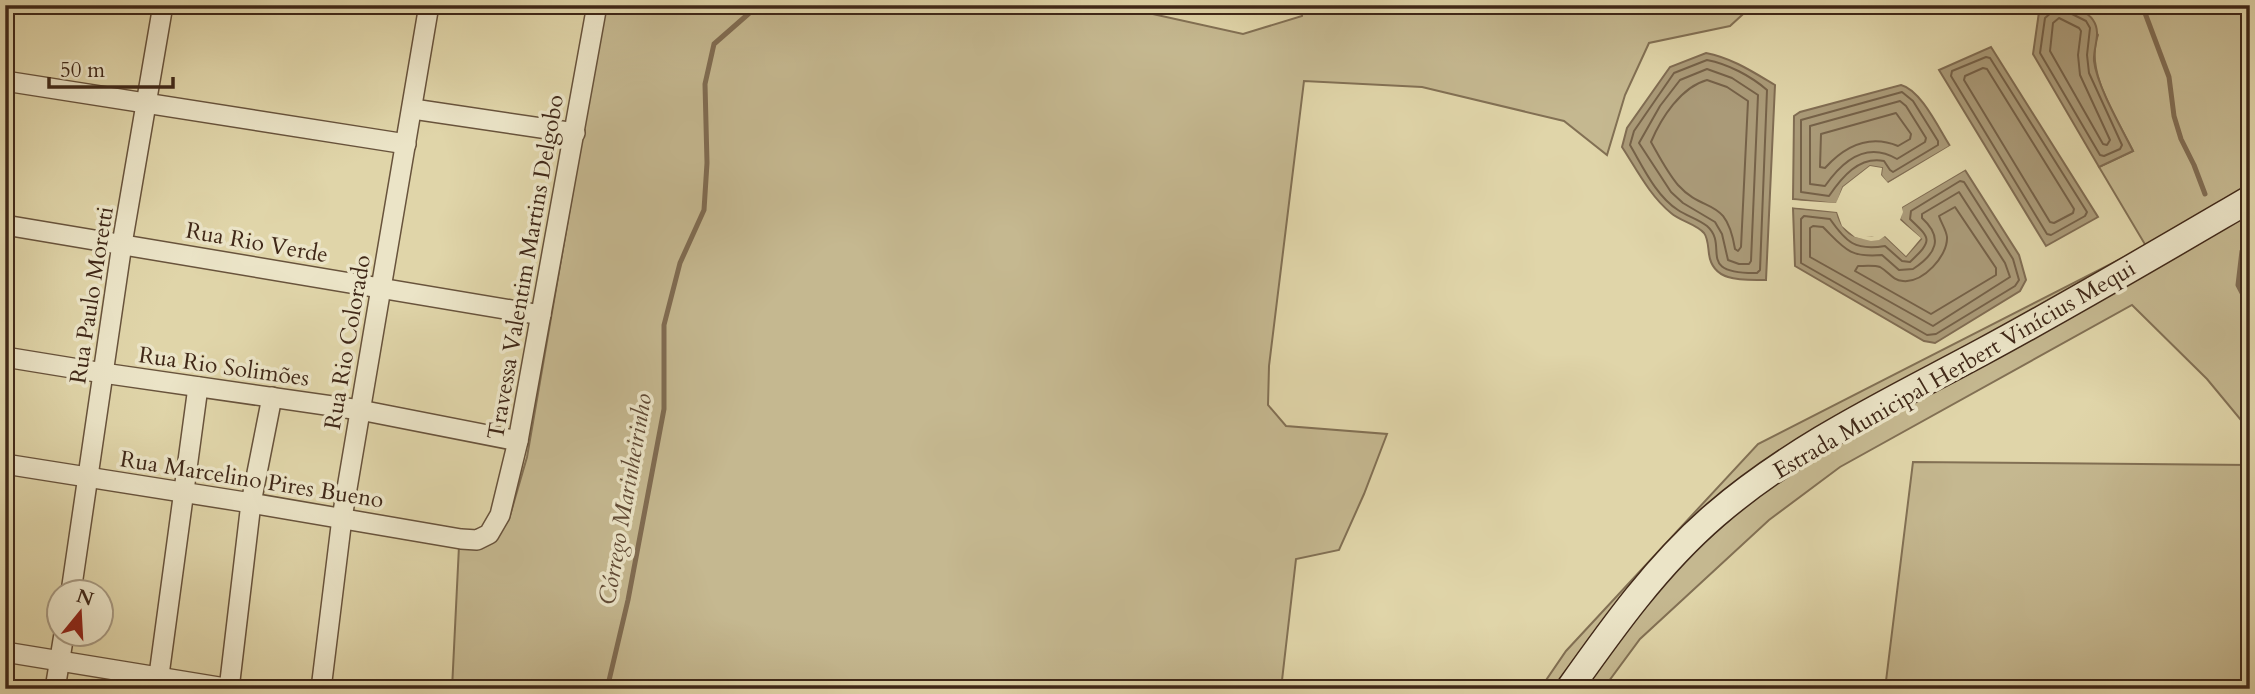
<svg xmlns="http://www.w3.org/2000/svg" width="2255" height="694" viewBox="0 0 2255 694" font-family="Cardo,serif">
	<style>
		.green { fill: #c5b890; stroke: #827054; stroke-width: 2 }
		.water { fill: #aa9a78; stroke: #806c52; stroke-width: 2 }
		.pier { fill: #e0d5a9 }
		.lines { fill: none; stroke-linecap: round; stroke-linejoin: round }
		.shore { stroke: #756148; stroke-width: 2 }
		.stream { stroke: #806c52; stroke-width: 5 }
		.street-casing { stroke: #68533c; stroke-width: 22 }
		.secondary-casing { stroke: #402818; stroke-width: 29 }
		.street { stroke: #ebe4c7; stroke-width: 19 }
		.secondary { stroke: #ebe4c7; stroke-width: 26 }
		.labels { text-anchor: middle; stroke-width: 7; stroke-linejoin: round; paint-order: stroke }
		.street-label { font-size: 23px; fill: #402818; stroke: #ebe4c7 }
		.water-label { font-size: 24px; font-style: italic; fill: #604a35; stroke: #ebe4c7 }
	</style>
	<rect width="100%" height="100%" fill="#e0d5a9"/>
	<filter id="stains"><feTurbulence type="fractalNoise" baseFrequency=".00286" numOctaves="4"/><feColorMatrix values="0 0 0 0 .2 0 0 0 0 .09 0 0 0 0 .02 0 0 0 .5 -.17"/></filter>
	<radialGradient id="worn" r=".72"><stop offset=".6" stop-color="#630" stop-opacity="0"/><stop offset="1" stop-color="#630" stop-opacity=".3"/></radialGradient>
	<!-- green -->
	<g class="green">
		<polygon points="605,5 1112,5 1243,34 1302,16 1303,5 1753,5 1730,26 1649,43 1625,95 1607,155 1564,121 1422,87 1304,81 1269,366 1268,405 1286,426 1387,434 1364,494 1339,550 1296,559 1281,689 452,689 459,546 496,538 509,519 527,457"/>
		<path d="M2065 5H2250V192L1782 457 1561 689H1540L1566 651 1758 444 2146 246 2099 167 2133 151C2117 118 2084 71 2098 35L2079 10Z"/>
		<polygon points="2250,205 2250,431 2207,379 2132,305 1840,467 1769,520 1640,639 1603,689 1576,689 1641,599 1773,481"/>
		<polygon points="1913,462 2250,465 2250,689 1890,689 1886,681"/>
	</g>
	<!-- water -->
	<g class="water">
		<path d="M2065 5C2074 8 2087 11 2093 20 2102 33 2093 47 2094 61 2097 86 2121 127 2133 151L2099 167 2033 54 2039 12 2049 7Z"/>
		<polygon points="1991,47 2098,217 2046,246 1939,70"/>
		<path d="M1706 53C1732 58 1753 72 1775 85L1766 280C1744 280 1713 283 1709 254 1708 247 1708 238 1704 233 1696 224 1680 221 1671 213 1650 196 1637 170 1622 147L1627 128 1670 67Z"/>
		<path d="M1901 85C1921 90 1939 129 1950 146L1887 183 1881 175 1882 168 1870 166 1843 187 1837 204 1793 199 1794 116 1800 112Z"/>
		<path d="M1965 170 2019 255 2026 280 2020 291 1940 340 1935 343 1924 341 1795 266 1793 208 1837 212C1844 240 1861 240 1885 236L1906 256 1921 239 1900 219 1902 207Z"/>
	</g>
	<!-- pier -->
	<g class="pier">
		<polygon points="1953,144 1952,149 1889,187 1885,186 1878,177 1878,171 1871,170 1846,189 1838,207 1793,203 1790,200 1836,203 1843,187 1870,166 1882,168 1881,175 1888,183"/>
		<polygon points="1966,166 1968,168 1902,207 1903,212 1900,220 1921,238 1906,256 1885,236 1879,240 1871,241 1855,237 1842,226 1837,212 1790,207 1793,204 1838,209 1845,224 1856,234 1871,237 1886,232 1906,251 1916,239 1896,221 1899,205"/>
	</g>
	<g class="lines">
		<!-- shore -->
		<g class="shore">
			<polyline points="2053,5 2052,12 2045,18 2040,53 2100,155 2104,156 2120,149 2122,145 2089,73 2087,55 2090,28 2086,21 2070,13 2067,5"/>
			<polygon points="2059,18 2079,28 2081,31 2078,55 2080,75 2110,140 2107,145 2103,144 2050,51 2053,23"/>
			<polygon points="1986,57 1990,58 2087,212 2085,216 2051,235 2047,234 1951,76 1952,71"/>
			<path d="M1707 60C1728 64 1751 76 1767 90L1760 270 1757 273C1694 274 1730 246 1707 226 1698 219 1687 216 1678 210 1656 196 1643 167 1630 145L1634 131 1674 73Z"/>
			<polygon points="1983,68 1987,69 2074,209 2073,213 2054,223 2050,222 1964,80 1965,76"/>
			<polygon points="1707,69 1732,78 1758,95 1751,261 1749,264 1739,264 1728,260 1722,234 1715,222 1683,203 1671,192 1639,143 1660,106 1680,80"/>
			<path d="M1707 80 1727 87 1748 101 1741 247 1738 251 1735 249C1726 195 1705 215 1678 185 1667 172 1659 156 1651 142 1661 118 1681 87 1707 80Z"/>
			<path d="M1902 92 1913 101 1938 141V145L1893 172 1890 170 1884 161C1859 156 1842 177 1829 196L1801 192V120Z"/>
			<path d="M1900 101 1906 106 1926 138 1925 142 1897 159C1867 141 1843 160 1825 186L1810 184V126Z"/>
			<path d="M1896 113 1911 134 1910 139 1898 146C1869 134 1845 146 1825 168L1820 167 1821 134Z"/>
			<path d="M1960 181 1964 182 2013 259 2019 280 2015 286 1936 334 1927 335 1801 263V219L1804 216 1830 219C1846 242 1855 251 1885 246L1902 261 1910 262C1933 240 1931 239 1910 219L1911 211Z"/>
			<path d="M1959 192 2005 263 2010 277 1933 326 1810 257V228L1813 226 1823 227C1844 248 1849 258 1882 255L1899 270 1913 269C1936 254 1944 238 1922 218V214Z"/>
			<path d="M1955 207 1996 268V275L1931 314 1855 271 1858 266C1864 266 1875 265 1880 267 1889 272 1892 280 1903 281 1923 283 1948 256 1947 237 1946 229 1941 223 1939 216Z"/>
		</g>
		<!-- stream -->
		<g class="stream">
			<polyline points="2142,5 2169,77 2174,116 2181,139 2194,165 2205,194"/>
			<polyline points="2242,251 2238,285 2250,308"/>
			<polyline points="607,689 628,600 664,409 664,325 680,263 704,210 707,163 705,84 714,44 754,9 756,5"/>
		</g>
		<defs>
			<g id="street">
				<polyline points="5,81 406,144"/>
				<polyline points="413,109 575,133"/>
				<polyline points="5,225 541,315"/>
				<polyline points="5,357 103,373 360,410 518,441"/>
				<polyline points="5,464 251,503 461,539 477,540 489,534 500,515 518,441 597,5"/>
				<polyline points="71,592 122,244 163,5"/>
				<polyline points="5,652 231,689"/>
				<polyline points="159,675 198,387"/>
				<polyline points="55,689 64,634"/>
				<polyline points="229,689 251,503 272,397"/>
				<polyline points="321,689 342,518 429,5"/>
			</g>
			<path id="secondary" d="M1569 689C1613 627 1657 565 1715 515 1795 446 1891 401 1982 352 2073 303 2161 251 2250 199"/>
		</defs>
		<!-- street casing -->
		<use href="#street" class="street-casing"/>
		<!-- secondary casing -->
		<use href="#secondary" class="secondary-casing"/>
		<!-- street -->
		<use href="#street" class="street"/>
		<!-- secondary -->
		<use href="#secondary" class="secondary"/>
	</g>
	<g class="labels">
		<!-- street labels -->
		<g class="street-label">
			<text transform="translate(257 242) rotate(10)" y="8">Rua Rio Verde</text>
			<text transform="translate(525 267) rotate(-80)" y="8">Travessa Valentim Martins Delgobo</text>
			<text transform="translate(91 295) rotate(-81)" y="8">Rua Paulo Moretti</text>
			<text transform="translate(347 342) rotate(-80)" y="8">Rua Rio Colorado</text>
			<text transform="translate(224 366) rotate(8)" y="8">Rua Rio Solimões</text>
			<text transform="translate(1954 369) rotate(-30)" y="8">Estrada Municipal Herbert Vinícius Mequi</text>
			<text transform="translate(252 479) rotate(9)" y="8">Rua Marcelino Pires Bueno</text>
		</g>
		<!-- water labels -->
		<g class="water-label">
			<text transform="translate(625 499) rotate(-80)" y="8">Córrego Marinheirinho</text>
		</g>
	</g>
	<!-- margin -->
	<rect width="2255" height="694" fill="none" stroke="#e0d5a9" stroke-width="28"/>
	<rect x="7" y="7" width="2241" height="680" fill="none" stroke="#402818" stroke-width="3.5"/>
	<rect x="14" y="14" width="2227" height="666" fill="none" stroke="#402818" stroke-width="2"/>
	<!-- north arrow -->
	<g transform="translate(80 613) rotate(18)"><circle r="33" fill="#ebe4c7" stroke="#a79981" stroke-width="2"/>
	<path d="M0-5L12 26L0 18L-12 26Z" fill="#8f2418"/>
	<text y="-10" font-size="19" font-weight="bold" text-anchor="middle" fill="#402818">N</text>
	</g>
	<!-- scale -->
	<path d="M49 77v10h124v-10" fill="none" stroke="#402818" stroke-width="3.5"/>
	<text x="60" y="77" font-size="21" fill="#402818" stroke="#ebe4c7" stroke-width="5" paint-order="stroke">50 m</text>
	<rect width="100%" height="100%" filter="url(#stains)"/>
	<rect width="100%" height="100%" fill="url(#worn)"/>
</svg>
